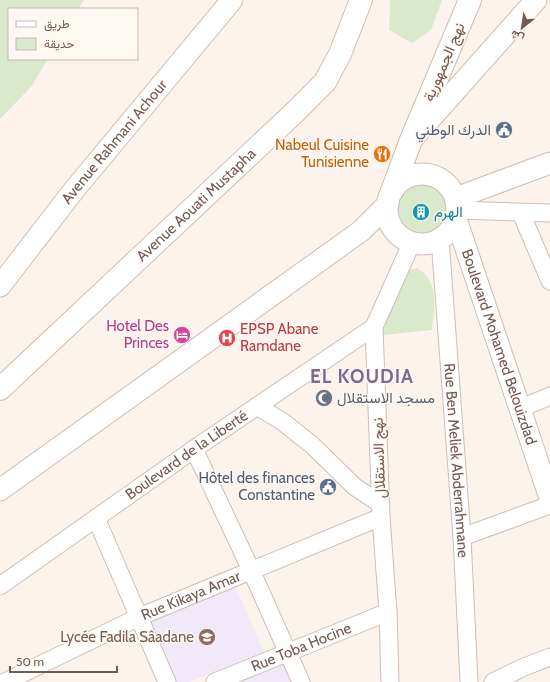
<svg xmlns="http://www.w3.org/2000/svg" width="550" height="682" viewBox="0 0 550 682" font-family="Cabin,Vazirmatn,sans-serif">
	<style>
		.education { fill: #f1e8f8 }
		.green { fill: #dae9cb }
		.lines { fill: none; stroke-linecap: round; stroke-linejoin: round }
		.minor-casing { stroke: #d0bdb4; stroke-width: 19 }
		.tertiary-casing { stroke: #d0bdb4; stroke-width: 23 }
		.secondary-casing { stroke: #d3bdb2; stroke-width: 24 }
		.minor { stroke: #fff; stroke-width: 17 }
		.tertiary { stroke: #fff; stroke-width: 21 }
		.secondary { stroke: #fff; stroke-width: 22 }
		.labels { text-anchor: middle; stroke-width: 3; stroke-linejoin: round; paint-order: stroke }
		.street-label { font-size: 15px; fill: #765950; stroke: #fef8f3 }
		.service-label { font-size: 15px; fill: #4e5e75; stroke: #fef8f3; text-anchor: end }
		.food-label { font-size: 15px; fill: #c56008; stroke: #fef8f3; text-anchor: end }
		.culture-label { font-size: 15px; fill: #0d838f; stroke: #fef8f3; text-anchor: start }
		.hotel-label { font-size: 15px; fill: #b23c85; stroke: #fef8f3; text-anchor: end }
		.health-label { font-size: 15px; fill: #be3a42; stroke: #fef8f3; text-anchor: start }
		.worship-label { font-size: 15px; fill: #5b616d; stroke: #fef8f3; text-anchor: start }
		.education-label { font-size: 15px; fill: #785e54; stroke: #fef8f3; text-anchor: end }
		.district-label { font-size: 19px; font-weight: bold; letter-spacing: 1px; fill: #7f6891; stroke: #fef8f3 }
	</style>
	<rect width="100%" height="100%" fill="#fcf4ec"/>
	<!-- education -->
	<g class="education">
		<polygon points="235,585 264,652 190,682 175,682 150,623"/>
		<polygon points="286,662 294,682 238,682"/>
	</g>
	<!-- green -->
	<g class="green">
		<polygon points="0,0 84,0 78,9 9,9 9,59 48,59 31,87 0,119"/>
		<polygon points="390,0 442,0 431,30 412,43 389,30"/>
		<circle cx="423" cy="209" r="26"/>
		<path d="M417 268C419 270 423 272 425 274 438 287 434 313 432 330L383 335 387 316 405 271Z"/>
	</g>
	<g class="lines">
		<defs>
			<g id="minor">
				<polyline points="458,210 550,213"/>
				<polyline points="521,213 550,281"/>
				<path id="s1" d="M440 239 462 537 469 682"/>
				<polyline points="257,406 283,422 312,445 355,487 381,504"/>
				<polyline points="521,408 550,396"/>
				<polyline points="194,449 251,570 301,682"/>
				<polyline points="96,518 167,682"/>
				<polyline points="462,537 550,505"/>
				<path id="s2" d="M0 586 194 449 374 327"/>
				<path id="s3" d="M5 682 139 617 381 517"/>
				<path id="s4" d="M215 682 388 612"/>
				<polyline points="390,682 388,612 381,517 374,327 412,242"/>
				<polyline points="493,682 524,667 550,657"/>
			</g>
			<g id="tertiary">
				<polyline points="415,136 536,0"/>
				<circle cx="422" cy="209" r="35"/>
				<polyline points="456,198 550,163"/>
				<path id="s5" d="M456 219 550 498"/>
				<path id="s6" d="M0 286 74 190 232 0"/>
				<polyline points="0,490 361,231 388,204"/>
			</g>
			<g id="secondary">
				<polyline points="392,191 411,140 470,0"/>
				<path id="s7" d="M0 389 294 113 325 82 340 54 361 0"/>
			</g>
		</defs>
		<!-- minor casing -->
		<use href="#minor" class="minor-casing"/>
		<!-- tertiary casing -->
		<use href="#tertiary" class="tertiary-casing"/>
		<!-- secondary casing -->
		<use href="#secondary" class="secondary-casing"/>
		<!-- minor -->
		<use href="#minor" class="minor"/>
		<!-- tertiary -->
		<use href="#tertiary" class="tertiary"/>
		<!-- secondary -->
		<use href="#secondary" class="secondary"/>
	</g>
	<!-- icons -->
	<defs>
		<symbol id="civic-disc" viewBox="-11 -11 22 22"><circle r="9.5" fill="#5c6f8a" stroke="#fef8f3"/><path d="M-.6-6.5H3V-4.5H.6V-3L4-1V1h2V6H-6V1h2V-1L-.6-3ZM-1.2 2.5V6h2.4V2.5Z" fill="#fff"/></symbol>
		<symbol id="restaurant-disc" viewBox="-11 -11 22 22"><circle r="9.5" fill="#e8710a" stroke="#fef8f3"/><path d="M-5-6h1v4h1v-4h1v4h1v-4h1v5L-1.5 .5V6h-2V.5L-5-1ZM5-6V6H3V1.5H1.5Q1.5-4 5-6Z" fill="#fff"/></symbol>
		<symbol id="building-disc" viewBox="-11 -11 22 22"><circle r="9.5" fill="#0f9aa8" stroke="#fef8f3"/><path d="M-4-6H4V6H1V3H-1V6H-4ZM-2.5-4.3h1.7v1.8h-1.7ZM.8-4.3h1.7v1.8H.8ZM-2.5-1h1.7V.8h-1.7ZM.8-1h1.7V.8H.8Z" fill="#fff"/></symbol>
		<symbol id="hotel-disc" viewBox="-11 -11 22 22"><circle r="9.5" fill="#d1479c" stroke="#fef8f3"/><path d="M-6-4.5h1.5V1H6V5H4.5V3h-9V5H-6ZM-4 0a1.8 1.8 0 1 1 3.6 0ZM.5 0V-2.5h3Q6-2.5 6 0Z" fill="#fff"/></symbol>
		<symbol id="hospital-disc" viewBox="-11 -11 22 22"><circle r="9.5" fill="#e0444e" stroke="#fef8f3"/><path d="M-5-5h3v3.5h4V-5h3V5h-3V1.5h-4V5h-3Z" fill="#fff"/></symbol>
		<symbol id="mosque-disc" viewBox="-11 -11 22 22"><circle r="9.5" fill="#6b7280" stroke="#fef8f3"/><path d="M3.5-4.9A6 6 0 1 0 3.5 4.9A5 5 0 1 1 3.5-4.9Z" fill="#fff"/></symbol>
		<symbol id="school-disc" viewBox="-11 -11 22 22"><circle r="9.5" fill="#8d6e63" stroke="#fef8f3"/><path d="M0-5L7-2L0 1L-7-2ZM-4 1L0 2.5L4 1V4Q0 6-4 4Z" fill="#fff"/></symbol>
	</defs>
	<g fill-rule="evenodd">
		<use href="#civic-disc" x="494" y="120" width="20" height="20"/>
		<use href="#restaurant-disc" x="372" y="144" width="20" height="20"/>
		<use href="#building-disc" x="411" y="202" width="20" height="20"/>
		<use href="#hotel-disc" x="172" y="325" width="20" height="20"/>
		<use href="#hospital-disc" x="217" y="328" width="20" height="20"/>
		<use href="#mosque-disc" x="314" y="388" width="20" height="20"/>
		<use href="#civic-disc" x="318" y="477" width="20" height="20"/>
		<use href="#school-disc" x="197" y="627" width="20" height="20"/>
	</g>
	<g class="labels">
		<!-- street labels -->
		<g class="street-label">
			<text transform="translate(444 62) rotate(-67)" y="5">نهج الجمهورية</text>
			<text dy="5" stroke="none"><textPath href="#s6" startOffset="184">Avenue Rahmani Achour</textPath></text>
			<text dy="5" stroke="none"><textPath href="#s7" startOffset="269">Avenue Aouati Mustapha</textPath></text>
			<text dy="5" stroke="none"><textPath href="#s5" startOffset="135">Boulevard Mohamed Belouizdad</textPath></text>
			<text dy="5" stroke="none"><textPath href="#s2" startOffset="228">Boulevard de la Liberté</textPath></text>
			<text transform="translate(379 458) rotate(-92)" y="5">نهج الاستقلال</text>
			<text dy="5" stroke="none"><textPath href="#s1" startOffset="222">Rue Ben Meliek Abderrahmane</textPath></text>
			<text dy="5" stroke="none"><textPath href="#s3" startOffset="205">Rue Kikaya Amar</textPath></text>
			<text dy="5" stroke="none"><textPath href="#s4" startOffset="93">Rue Toba Hocine</textPath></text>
		</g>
		<!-- service labels -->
		<g class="service-label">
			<text x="491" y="135">الدرك الوطني</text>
			<text x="315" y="483">Hôtel des finances<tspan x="315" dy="17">Constantine</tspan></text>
		</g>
		<!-- food labels -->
		<g class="food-label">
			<text x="369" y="150">Nabeul Cuisine<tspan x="369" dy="17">Tunisienne</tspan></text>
		</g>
		<!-- culture labels -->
		<g class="culture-label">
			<text x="434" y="217">الهرم</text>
		</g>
		<!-- hotel labels -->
		<g class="hotel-label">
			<text x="169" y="331">Hotel Des<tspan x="169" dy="17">Princes</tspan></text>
		</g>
		<!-- health labels -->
		<g class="health-label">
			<text x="240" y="334">EPSP Abane<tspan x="240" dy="17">Ramdane</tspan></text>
		</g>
		<!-- worship labels -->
		<g class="worship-label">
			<text x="337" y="403">مسجد الاستقلال</text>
		</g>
		<!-- education labels -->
		<g class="education-label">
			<text x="194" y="642">Lycée Fadila Sâadane</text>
		</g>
		<!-- district labels -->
		<g class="district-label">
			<text x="362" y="383">EL KOUDIA</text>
		</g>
	</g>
	<!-- legend -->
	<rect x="8" y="8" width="130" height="52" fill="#fef8f3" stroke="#c8b8b2"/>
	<rect x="16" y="21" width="20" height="6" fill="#ffffff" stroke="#c8b8b2"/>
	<text x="44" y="28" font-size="12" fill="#765950">طريق</text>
	<rect x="16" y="38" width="20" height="12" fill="#dae9cb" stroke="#c8b8b2"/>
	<text x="44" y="48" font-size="12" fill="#765950">حديقة</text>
	<!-- north arrow -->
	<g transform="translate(522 28) rotate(210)" stroke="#fef8f3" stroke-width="3" paint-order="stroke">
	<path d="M0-3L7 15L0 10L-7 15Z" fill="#765950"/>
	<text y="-6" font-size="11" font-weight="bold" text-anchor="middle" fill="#765950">ش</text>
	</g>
	<!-- scale -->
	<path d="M10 666v6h107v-6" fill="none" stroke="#765950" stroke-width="2"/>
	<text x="16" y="666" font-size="12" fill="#765950" stroke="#fef8f3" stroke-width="3" paint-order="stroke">50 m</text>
</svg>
